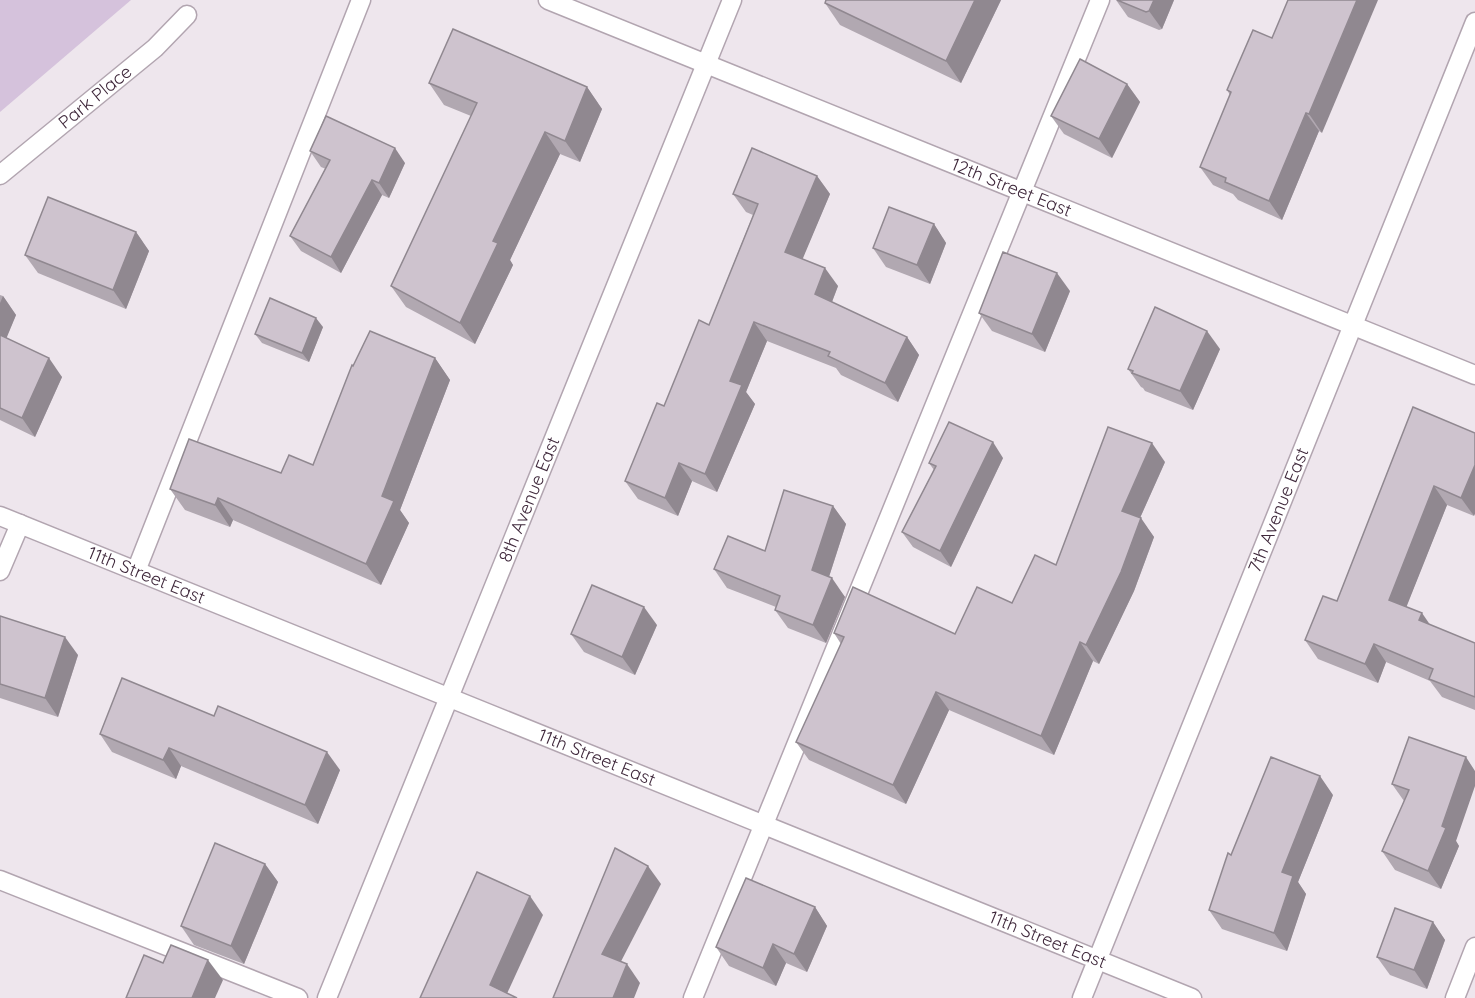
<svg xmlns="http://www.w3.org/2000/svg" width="1475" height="998" viewBox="0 0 1475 998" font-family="Quicksand,sans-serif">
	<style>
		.green { fill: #d5c2dc }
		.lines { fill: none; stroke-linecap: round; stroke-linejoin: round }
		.minor-casing { stroke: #b2a5b0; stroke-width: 21 }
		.minor { stroke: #fff; stroke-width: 18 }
		.wall { fill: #b1a8b1 }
		.shaded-wall { fill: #908890 }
		.building { fill: #cec3ce; stroke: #908890; stroke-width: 1.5 }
		.labels { text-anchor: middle; stroke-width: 4.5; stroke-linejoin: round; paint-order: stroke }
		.street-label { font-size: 18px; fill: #3e273a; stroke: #faf7fa }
	</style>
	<rect width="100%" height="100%" fill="#eee6ed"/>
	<!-- green -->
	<polygon class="green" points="0,0 131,0 0,112"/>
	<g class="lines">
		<defs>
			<g id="minor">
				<path id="s1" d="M548 0 1475 375"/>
				<path id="s2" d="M0 175 155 48 187 15"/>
				<path id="s3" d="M0 516 1192 998"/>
				<polyline points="0,571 20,524"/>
				<polyline points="136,571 361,0"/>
				<polyline points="0,880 298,998"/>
				<path id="s4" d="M327 998 732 0"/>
				<polyline points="693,998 1100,0"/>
				<path id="s5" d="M1082 998 1475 22"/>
				<polyline points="1455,998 1475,947"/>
			</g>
		</defs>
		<!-- minor casing -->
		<use href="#minor" class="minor-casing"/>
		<!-- minor -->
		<use href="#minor" class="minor"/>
	</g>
	<!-- wall -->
	<g class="wall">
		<polygon points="826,0 1001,0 961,83 840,25 825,3"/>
		<polygon points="1116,0 1174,0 1162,29 1159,30 1128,17"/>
		<polygon points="1272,38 1322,133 1319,131 1282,220 1238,200 1233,194 1213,185 1200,167 1230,95 1227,90"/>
		<polygon points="429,83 587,87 602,109 580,162 560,154 510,260 513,265 475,344 406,307 391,286 471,116 444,105"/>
		<polygon points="1127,84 1140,102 1112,158 1064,134 1051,116"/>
		<polygon points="310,151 405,163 389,198 382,195 341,273 301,251 290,236 326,169 321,167"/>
		<polygon points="817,176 830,194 802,259 838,286 832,302 907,337 919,355 898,402 841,375 836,368 767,341 746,392 755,404 717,492 692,481 678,516 638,499 625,481 664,406 709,325 753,215 746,212 733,194"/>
		<polygon points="934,224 946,243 930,284 886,267 873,248"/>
		<polygon points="136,232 149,251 126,309 38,273 25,255"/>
		<polygon points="1070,291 1045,352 992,331 979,313"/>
		<polygon points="0,295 3,296 16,315 6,338 62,377 35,437 0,420"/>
		<polygon points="323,327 309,362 262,343 255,334"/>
		<polygon points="1220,349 1193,410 1145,391 1143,388 1141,387 1128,369"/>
		<polygon points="435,358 450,380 400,510 409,523 381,585 233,520 230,527 185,510 170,489 281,473 313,465 353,366"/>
		<polygon points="1413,407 1474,516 1447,505 1406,607 1430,625 1475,643 1475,710 1442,697 1430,681 1386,662 1378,683 1318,659 1305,640 1337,601"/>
		<polygon points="1003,458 951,567 913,547 902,532 934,470 929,463"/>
		<polygon points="1165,462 1140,518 1154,537 1134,591 1099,664 1093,661 1054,755 949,710 906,804 809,760 796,742 841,644 834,633 955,634 1012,603 1056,565"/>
		<polygon points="833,506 846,524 829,577 845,597 826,643 788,628 775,610 776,607 727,588 714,569 765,551"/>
		<polygon points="0,616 78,655 58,717 0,698"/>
		<polygon points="657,625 635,675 584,652 571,634"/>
		<polygon points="100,734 340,770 318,824 181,766 176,779 112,752"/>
		<polygon points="1409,737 1456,841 1459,846 1441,889 1395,870 1382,851 1404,801 1392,784"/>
		<polygon points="1333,795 1298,882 1306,894 1287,951 1222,929 1209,910 1231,855"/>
		<polygon points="265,864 278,882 244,964 194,945 181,926"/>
		<polygon points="815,907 827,926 807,972 786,963 776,986 729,966 716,947"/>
		<polygon points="1433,922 1445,940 1427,989 1390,975 1377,957"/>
	</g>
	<!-- shaded-wall -->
	<g class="shaded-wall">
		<polygon points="975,0 1001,0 961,83 946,61"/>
		<polygon points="1154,0 1174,0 1162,29 1149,11"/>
		<polygon points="1357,0 1378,0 1322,133 1309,114"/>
		<polygon points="1127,84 1140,102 1112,158 1099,139"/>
		<polygon points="587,87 602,109 580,162 565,141"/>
		<polygon points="1306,113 1319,131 1282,220 1269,201"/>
		<polygon points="545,132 560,154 510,260 513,265 475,344 460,323 493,241"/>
		<polygon points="395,148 405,163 389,198 379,183"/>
		<polygon points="817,176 830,194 798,270 785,252"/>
		<polygon points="372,180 382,195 341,273 331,257"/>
		<polygon points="934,224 946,243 930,284 917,265"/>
		<polygon points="136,232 149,251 126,309 113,290"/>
		<polygon points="825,268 838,286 828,312 815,294"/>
		<polygon points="1057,273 1070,291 1045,352 1032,334"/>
		<polygon points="3,296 16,315 2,349 0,346 0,303"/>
		<polygon points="316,318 323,327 309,362 302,353"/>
		<polygon points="754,322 767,341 746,392 755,404 717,492 705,474 730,381"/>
		<polygon points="1207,331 1220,349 1193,410 1180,391"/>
		<polygon points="907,337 919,355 898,402 885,383"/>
		<polygon points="49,358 62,377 35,437 22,418"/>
		<polygon points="435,358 450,380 400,510 409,523 381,585 366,564 382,496"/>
		<polygon points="993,442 1003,458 951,567 940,551"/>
		<polygon points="1152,443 1165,462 1135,529 1122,511"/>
		<polygon points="679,463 692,481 678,516 665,498"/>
		<polygon points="1475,465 1475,514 1474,516 1461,498"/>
		<polygon points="1434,486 1447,505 1402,618 1389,600"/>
		<polygon points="218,498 233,520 230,527 215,505"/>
		<polygon points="833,506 846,524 825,589 812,570"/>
		<polygon points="1141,518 1154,537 1134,591 1099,664 1086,645"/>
		<polygon points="832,578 845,597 826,643 813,625"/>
		<polygon points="644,607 657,625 635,675 622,657"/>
		<polygon points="1422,613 1435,632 1419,620"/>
		<polygon points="65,637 78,655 58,717 45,698"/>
		<polygon points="1080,642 1093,661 1054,755 1041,736"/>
		<polygon points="1374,644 1386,662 1378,683 1365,664"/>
		<polygon points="936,692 949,710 906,804 893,785"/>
		<polygon points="169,748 181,766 176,779 163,760"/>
		<polygon points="327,752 340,770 318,824 305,805"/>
		<polygon points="1466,757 1475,771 1475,786 1456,841 1459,846 1441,889 1428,871 1442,826"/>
		<polygon points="1320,776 1333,795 1298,882 1306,894 1287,951 1274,933 1282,872"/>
		<polygon points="265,864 278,882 244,964 231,946"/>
		<polygon points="648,866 661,884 615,973 602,954"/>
		<polygon points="530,896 543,915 505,998 490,985"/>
		<polygon points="815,907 827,926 807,972 794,954"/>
		<polygon points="1433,922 1445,940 1427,989 1414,970"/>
		<polygon points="773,944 786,963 776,986 763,968"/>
		<polygon points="208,960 223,980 215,998 192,998"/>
		<polygon points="627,964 640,983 634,998 613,998"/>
	</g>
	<!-- building -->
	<g class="building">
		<polygon points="826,0 975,0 946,61 825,3"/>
		<polygon points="1117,0 1154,0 1149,11 1146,12"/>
		<polygon points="1288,0 1357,0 1309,114 1306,113 1269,201 1225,182 1226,178 1200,167 1231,92 1227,90 1253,30 1272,38"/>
		<polygon points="453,29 587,87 565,141 545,132 493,241 498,243 460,323 391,286 477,103 429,83"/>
		<polygon points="1080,59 1127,84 1099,139 1051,116"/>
		<polygon points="326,116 395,148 379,183 372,180 331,257 290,236 330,160 310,151"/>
		<polygon points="752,148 817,176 785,252 825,268 815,294 907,337 885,383 828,356 830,352 754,322 730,381 742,385 705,474 679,463 665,498 625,481 657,403 664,406 699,320 709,325 758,204 733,194"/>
		<polygon points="48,197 136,232 113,290 25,255"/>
		<polygon points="889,207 934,224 917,265 873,248"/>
		<polygon points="1003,252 1057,273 1032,334 979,313"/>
		<polygon points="270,298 316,318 302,353 255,334"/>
		<polygon points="1155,307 1207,331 1180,391 1132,373 1133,371 1128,369"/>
		<polygon points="370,331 435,358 382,496 394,501 366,564 218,498 215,505 170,489 189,439 281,473 289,455 313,465 352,365 353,366"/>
		<polygon points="0,335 49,358 22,418 0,408"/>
		<polygon points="1413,407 1475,433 1475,465 1461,498 1434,486 1389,600 1422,613 1419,620 1475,643 1475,697 1429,679 1433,669 1374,644 1365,664 1305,640 1323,596 1337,601"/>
		<polygon points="949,422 993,442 940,551 902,532 936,466 929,463"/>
		<polygon points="1108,427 1152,443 1122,511 1141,518 1121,572 1086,645 1080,642 1041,736 936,692 893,785 796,742 844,637 834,633 853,587 955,634 977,587 1012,603 1035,555 1056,565"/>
		<polygon points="784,490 833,506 812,570 832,578 813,625 775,610 780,596 714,569 728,536 765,551"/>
		<polygon points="592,585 644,607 622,657 571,634"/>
		<polygon points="0,616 65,637 45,698 0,684"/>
		<polygon points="122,678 214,716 218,706 327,752 305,805 169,748 163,760 100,734"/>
		<polygon points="1409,737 1466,757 1442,826 1446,828 1428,871 1382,851 1409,790 1392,784"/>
		<polygon points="1271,757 1320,776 1282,872 1293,876 1274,933 1209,910 1228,853 1231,855"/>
		<polygon points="215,843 265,864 231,946 181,926"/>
		<polygon points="615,848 648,866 602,954 627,964 613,998 553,998"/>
		<polygon points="477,872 530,896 490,985 517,998 420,998"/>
		<polygon points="746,878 815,907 794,954 773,944 763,968 716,947"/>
		<polygon points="1395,908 1433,922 1414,970 1377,957"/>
		<polygon points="171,945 208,960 192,998 126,998 144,955 163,963"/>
	</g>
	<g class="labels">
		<!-- street labels -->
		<g class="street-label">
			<text dy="6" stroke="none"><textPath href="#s2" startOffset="123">Park Place</textPath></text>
			<text dy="6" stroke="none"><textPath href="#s1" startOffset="500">12th Street East</textPath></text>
			<text dy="6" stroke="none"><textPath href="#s4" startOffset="538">8th Avenue East</textPath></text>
			<text dy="6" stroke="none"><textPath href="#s5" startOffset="526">7th Avenue East</textPath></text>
			<text dy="6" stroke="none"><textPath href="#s3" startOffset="158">11th Street East</textPath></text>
			<text dy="6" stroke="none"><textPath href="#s3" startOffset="644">11th Street East</textPath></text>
			<text dy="6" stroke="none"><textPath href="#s3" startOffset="1130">11th Street East</textPath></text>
		</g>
	</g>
</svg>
